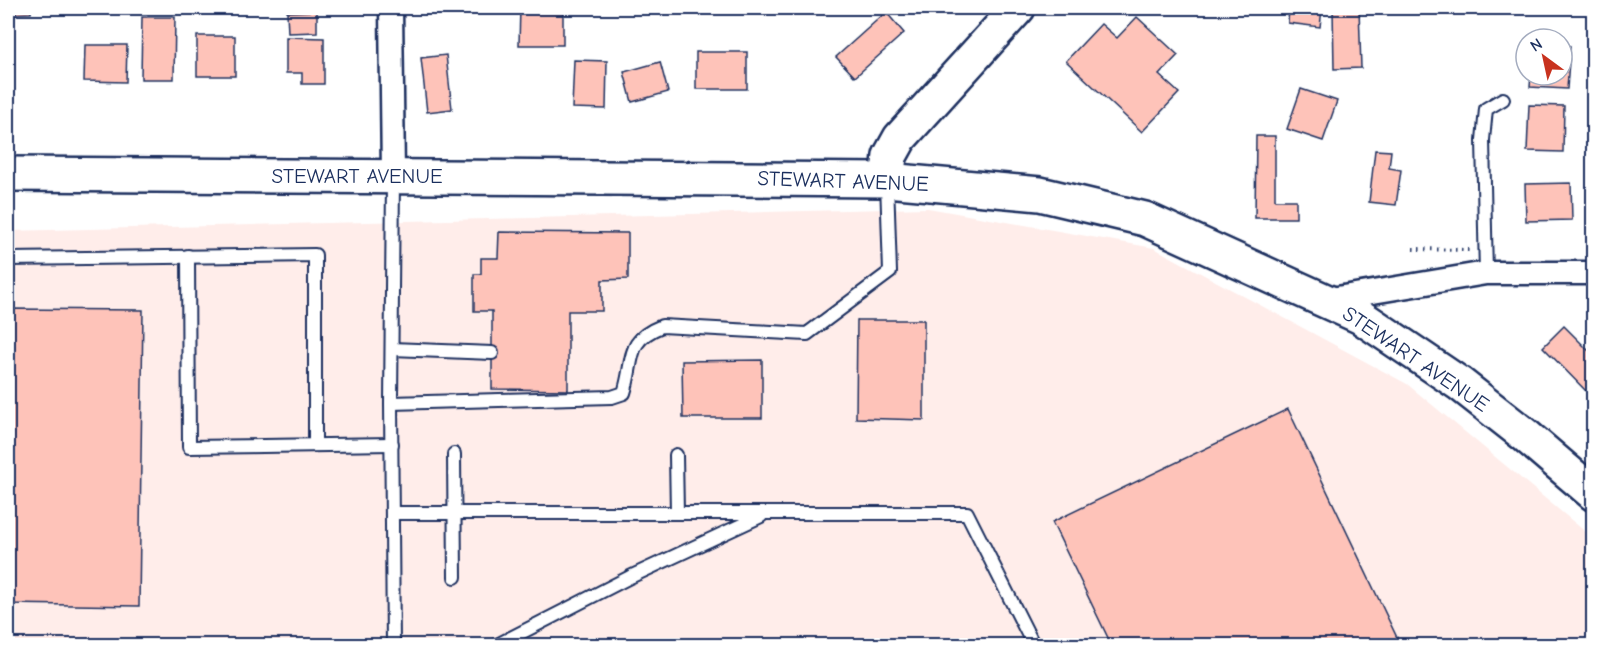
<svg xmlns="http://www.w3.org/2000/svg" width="1601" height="653" viewBox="0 0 1601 653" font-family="'Comic Neue',sans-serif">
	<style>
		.built { fill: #ffedea }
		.building { fill: #fec3b9; stroke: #1b2f5e; stroke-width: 1.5 }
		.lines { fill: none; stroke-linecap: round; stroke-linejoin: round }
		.lane-casing { stroke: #1b2f5e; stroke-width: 16 }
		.street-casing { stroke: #1b2f5e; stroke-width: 27 }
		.secondary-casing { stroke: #1b2f5e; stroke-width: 38 }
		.path { stroke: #1b2f5e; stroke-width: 4; stroke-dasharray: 1.5 4.5; stroke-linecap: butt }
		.lane { stroke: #fff; stroke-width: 12 }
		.street { stroke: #fff; stroke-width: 22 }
		.secondary { stroke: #fff; stroke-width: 33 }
		.labels { text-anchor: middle; stroke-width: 4.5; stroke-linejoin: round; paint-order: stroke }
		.street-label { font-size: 21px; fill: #1b2f5e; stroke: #fff }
	</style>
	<rect width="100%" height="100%" fill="#fff"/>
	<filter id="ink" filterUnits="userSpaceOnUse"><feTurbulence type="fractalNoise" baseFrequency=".0167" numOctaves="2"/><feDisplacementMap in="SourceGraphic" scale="12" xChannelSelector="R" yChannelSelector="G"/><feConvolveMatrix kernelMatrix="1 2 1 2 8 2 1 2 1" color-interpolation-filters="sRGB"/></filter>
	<g filter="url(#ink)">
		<!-- built -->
		<polygon class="built" points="928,208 1154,248 1407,384 1593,538 1593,645 8,645 8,231"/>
		<!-- building -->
		<g class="building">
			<polygon points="8,8 31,8 31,13 8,14"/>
			<polygon points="520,8 563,8 563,45 519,45"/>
			<polygon points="1289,8 1322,8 1320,27 1288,23"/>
			<polygon points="1333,8 1359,8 1361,68 1334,69"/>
			<polygon points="317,11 317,32 288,33 287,12"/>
			<polygon points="886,12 904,33 855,77 836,57"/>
			<polygon points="142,17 175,17 174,79 141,79"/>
			<polygon points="1137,17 1178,55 1159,75 1179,93 1142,132 1066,61 1101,24 1117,38"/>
			<rect x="197" y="36" width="38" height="40"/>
			<polygon points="286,37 324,38 324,84 302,84 302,73 286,73"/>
			<polygon points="85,45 127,45 126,82 84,81"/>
			<polygon points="1562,45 1570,46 1567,89 1530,87 1531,75 1562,75"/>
			<rect x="696" y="52" width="51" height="37"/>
			<polygon points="446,55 452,109 427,112 421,58"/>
			<polygon points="574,60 607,61 606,109 572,108"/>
			<polygon points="660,62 668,92 632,102 624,72"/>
			<polygon points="1301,89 1337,101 1323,141 1287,129"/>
			<polygon points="1529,105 1564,106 1563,152 1527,151"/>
			<polygon points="1256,136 1275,136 1275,200 1296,200 1296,218 1255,218"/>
			<polygon points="1375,150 1391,151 1389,168 1401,170 1396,205 1369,202"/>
			<polygon points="1571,183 1572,220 1526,221 1525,184"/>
			<polygon points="499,232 628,233 628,279 602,280 602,311 568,311 568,390 492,389 492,311 474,311 474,274 481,274 481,258 498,258"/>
			<polygon points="8,309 143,310 139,606 8,604"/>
			<polygon points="857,320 924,320 924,420 856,418"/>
			<polygon points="1564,326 1594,356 1594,384 1586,391 1543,347"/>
			<polygon points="762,360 762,418 683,418 682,361"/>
			<polygon points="1288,409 1401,646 1112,646 1052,522"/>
		</g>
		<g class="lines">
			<defs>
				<g id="lane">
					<polyline points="188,256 189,447 392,444"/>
					<polyline points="8,259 315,255 315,445"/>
					<polyline points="1486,273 1483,140 1486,109 1503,99"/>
					<polyline points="392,349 492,353"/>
					<path d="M391 403 612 397 624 393C635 359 624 341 662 326L807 334 890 272 887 182"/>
					<polyline points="454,454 455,577"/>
					<polyline points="676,455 677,513"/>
					<polyline points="392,513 967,513 1034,646"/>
					<polyline points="393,646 391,403 393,179"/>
					<polyline points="495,646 630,577 761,516"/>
				</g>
				<g id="street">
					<polyline points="391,8 393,176"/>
					<polyline points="1325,300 1486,273 1594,273"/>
				</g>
				<g id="secondary">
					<polyline points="8,174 887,180 1040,194 1145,219 1361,317 1460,384 1525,435 1594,494"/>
					<polyline points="887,180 890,156 900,138 1018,8"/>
				</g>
			</defs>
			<!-- lane casing -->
			<use href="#lane" class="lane-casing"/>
			<!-- street casing -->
			<use href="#street" class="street-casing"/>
			<!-- secondary casing -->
			<use href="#secondary" class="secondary-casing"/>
			<!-- path -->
			<polyline class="path" points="1413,249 1469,250"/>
			<!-- lane -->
			<use href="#lane" class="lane"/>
			<!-- street -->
			<use href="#street" class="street"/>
			<!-- secondary -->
			<use href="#secondary" class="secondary"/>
		</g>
	</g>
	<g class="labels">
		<!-- street labels -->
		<g class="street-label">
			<text x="357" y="183">STEWART AVENUE</text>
			<text transform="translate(843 181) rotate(2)" y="7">STEWART AVENUE</text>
			<text transform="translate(1416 359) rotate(34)" y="7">STEWART AVENUE</text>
		</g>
	</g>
	<!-- margin -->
	<rect width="1601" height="653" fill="none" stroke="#fff" stroke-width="30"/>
	<rect x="15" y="15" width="1571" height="623" fill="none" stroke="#1b2f5e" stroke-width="2" filter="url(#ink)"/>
	<!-- north arrow -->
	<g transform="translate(1544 57) rotate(327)"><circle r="28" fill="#ffffff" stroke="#a4acbf" stroke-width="1.5"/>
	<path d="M0-4.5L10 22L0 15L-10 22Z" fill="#c8321e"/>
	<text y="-9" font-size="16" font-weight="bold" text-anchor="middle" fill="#1b2f5e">N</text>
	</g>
</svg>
